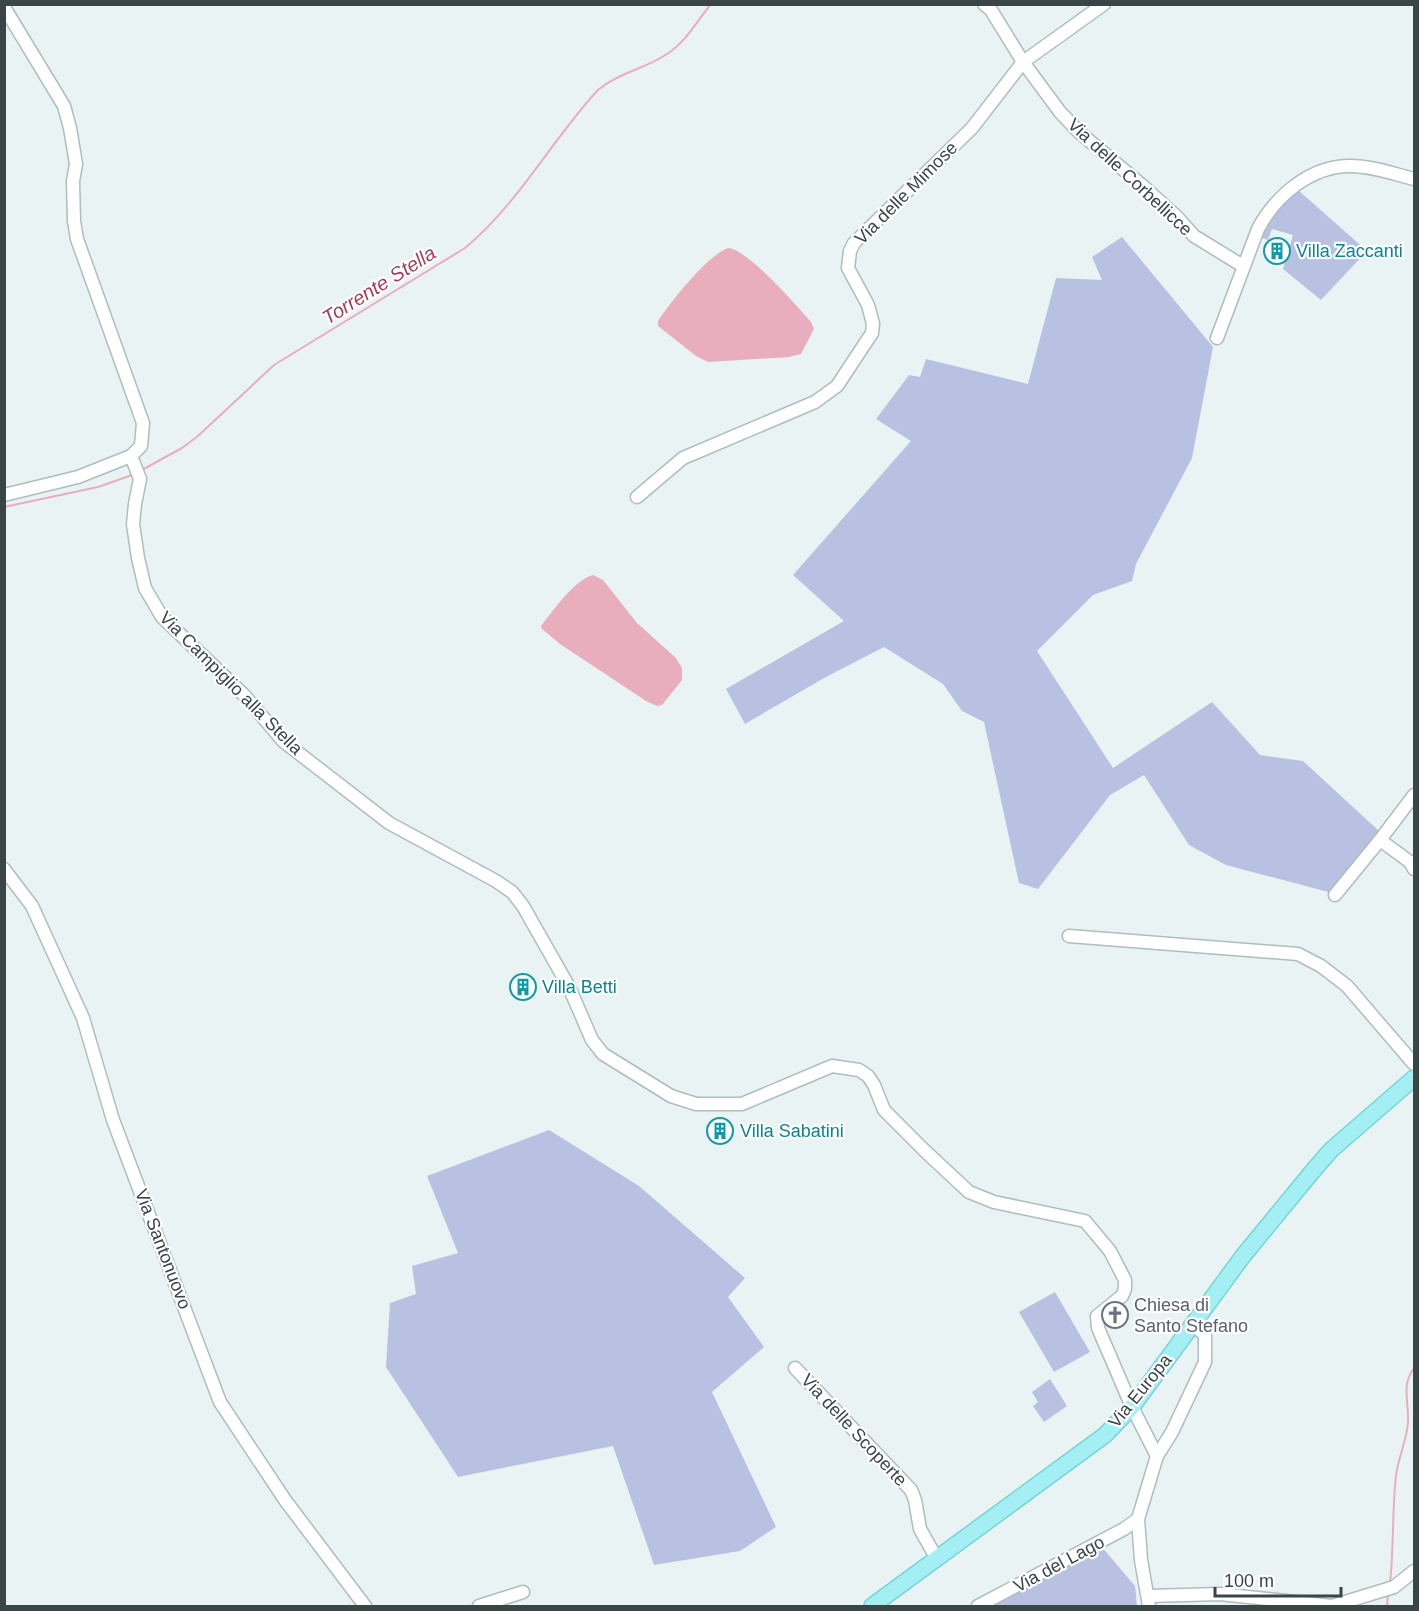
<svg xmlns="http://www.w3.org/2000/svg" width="1419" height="1611" viewBox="0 0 1419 1611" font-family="Arial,sans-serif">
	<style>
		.green { fill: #b8c1e2 }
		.water { fill: #e8aebd }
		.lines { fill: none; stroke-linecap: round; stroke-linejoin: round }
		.stream { stroke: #e8aebd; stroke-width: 2 }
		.minor-casing { stroke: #aebdbd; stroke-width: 15 }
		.major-casing { stroke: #75d4d6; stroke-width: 18 }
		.minor { stroke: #fff; stroke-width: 12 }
		.major { stroke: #a4eff3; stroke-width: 15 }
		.labels { text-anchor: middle; stroke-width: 4.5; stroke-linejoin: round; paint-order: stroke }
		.street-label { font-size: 18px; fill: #394645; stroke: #fff }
		.culture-label { font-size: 18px; fill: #0d838f; stroke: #fff; text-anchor: start }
		.worship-label { font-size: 18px; fill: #5b616d; stroke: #fff; text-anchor: start }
		.water-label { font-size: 20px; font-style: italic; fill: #a63e58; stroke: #fff }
	</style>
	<rect width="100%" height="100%" fill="#eaf3f3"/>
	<!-- green -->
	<g class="green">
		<polygon points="1298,190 1367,251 1321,300 1283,269 1293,235 1272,229 1268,240 1259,237 1267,219"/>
		<polygon points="1122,237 1213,347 1192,458 1136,564 1132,581 1093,595 1037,651 1113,768 1212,702 1260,755 1303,761 1379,831 1332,893 1226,865 1189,845 1144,775 1110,795 1038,889 1019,883 984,722 962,711 943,684 884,647 824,678 745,724 726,689 844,621 793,575 911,441 876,419 909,375 920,377 926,359 1028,384 1056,278 1102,280 1092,257"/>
		<polygon points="549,1130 639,1186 745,1278 728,1297 764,1347 712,1392 776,1527 740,1551 654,1565 613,1446 458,1477 386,1367 390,1303 416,1294 412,1266 458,1253 427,1176"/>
		<polygon points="1055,1292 1090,1352 1054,1372 1019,1312"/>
		<polygon points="1050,1379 1067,1406 1044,1422 1033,1406 1038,1402 1032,1392"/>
		<polygon points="1101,1546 1135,1586 1137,1606 987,1606"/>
	</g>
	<!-- water -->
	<g class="water">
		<path d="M729 248C749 251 796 305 811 322L814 329 801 354 789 357 708 362 696 356 658 326V321C669 304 710 252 729 248Z"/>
		<path d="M593 575 603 580 637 623 676 658 682 668V680L662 705 657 706 646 701 560 644 542 629 541 626C553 611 574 580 593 575Z"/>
	</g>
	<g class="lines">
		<!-- stream -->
		<g class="stream">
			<path d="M140 471 182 448 198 436 274 365 465 248C518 204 551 141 597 91 617 73 645 69 667 54 686 42 697 21 711 4"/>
			<polyline points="4,507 98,487 132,475"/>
			<path d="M1390 1583C1394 1547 1392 1511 1396 1476 1398 1458 1407 1440 1408 1422 1409 1402 1401 1385 1414 1368"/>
			<polyline points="1387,1606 1388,1594"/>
		</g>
		<defs>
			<g id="minor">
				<polyline points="1104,4 1023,62 1060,112 1079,132 1144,187 1177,217 1194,236 1243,266"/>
				<polyline points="4,7 64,106 70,128 76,164 73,181 74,221 77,239 143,423 141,446 131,456 78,477 4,495"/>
				<path d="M1217 338 1258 229C1276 195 1311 166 1350 166 1372 166 1394 174 1414 179"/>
				<polyline points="131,456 140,479 135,504 133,524 138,558 145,588 162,617 245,696 283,741 389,823 496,881 512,892 523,906 569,987 592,1040 603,1054 671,1096 696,1104 742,1104 832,1066 859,1070 868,1076 874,1085 884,1110 925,1151 969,1192 994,1202 1085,1221 1110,1251 1125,1280 1125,1289 1122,1296 1097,1316 1098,1328 1132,1407 1157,1456"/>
				<polyline points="637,497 683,458 815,402 837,386 872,333 873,324 868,305 848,268 850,251 854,243 972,128 1023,62 991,10 984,4"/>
				<polyline points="1414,795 1380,840 1410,862 1414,869"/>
				<polyline points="4,869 32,906 83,1018 113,1120 220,1402 285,1500 365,1606"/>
				<polyline points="1335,895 1380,840"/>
				<polyline points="1069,936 1298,954 1321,966 1347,986 1414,1064"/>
				<polyline points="795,1368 911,1490 915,1500 920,1529 937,1559"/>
				<polyline points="1149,1596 1220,1594 1332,1606 1394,1587 1414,1571"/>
				<polyline points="479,1606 523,1592"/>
				<polyline points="978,1606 1124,1529 1138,1519"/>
				<polyline points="1149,1606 1141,1560 1138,1519 1157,1456 1172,1432 1205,1362 1205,1335 1192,1324"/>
			</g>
			<polyline id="major" points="872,1606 1105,1435 1132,1407 1243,1256 1312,1172 1331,1150 1414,1078"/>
		</defs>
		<!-- minor casing -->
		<use href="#minor" class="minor-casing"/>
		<!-- major casing -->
		<use href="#major" class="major-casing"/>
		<!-- minor -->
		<use href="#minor" class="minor"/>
		<!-- major -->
		<use href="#major" class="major"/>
	</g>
	<!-- icons -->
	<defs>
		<symbol id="building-ring" viewBox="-11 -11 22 22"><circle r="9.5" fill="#fff" stroke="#0f9aa8" stroke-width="1.5"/><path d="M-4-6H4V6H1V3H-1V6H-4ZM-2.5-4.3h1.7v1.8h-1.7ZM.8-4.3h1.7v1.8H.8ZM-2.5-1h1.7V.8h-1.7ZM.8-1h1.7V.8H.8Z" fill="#0f9aa8"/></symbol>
		<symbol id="church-ring" viewBox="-11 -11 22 22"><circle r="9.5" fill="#fff" stroke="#6b7280" stroke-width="1.5"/><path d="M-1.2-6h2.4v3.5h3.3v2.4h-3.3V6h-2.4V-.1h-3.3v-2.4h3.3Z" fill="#6b7280"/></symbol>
	</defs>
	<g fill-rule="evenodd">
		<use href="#building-ring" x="1262" y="236" width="30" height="30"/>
		<use href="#building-ring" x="508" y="972" width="30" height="30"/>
		<use href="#building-ring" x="705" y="1116" width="30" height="30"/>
		<use href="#church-ring" x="1100" y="1300" width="30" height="30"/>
	</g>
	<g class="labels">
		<!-- street labels -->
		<g class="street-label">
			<text transform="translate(1130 177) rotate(43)" y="6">Via delle Corbellicce</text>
			<text transform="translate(906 193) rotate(-45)" y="6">Via delle Mimose</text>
			<text transform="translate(231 683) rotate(45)" y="6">Via Campiglio alla Stella</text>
			<text transform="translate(163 1249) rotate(69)" y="6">Via Santonuovo</text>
			<text transform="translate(1140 1391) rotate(-51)" y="6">Via Europa</text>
			<text transform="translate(854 1430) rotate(47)" y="6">Via delle Scoperte</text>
			<text transform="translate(1059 1564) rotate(-28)" y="6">Via del Lago</text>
		</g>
		<!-- culture labels -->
		<g class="culture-label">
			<text x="1296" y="257">Villa Zaccanti</text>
			<text x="542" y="993">Villa Betti</text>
			<text x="740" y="1137">Villa Sabatini</text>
		</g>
		<!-- worship labels -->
		<g class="worship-label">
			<text x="1134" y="1311">Chiesa di<tspan x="1134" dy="21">Santo Stefano</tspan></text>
		</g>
		<!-- water labels -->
		<g class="water-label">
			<text transform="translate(379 285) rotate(-32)" y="7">Torrente Stella</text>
		</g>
	</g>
	<!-- border -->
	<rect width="1419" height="1611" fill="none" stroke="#394645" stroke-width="12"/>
	<!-- scale -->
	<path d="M1215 1587v9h126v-9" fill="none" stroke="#394645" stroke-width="3"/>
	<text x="1224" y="1587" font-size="18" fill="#394645" stroke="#ffffff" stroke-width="4.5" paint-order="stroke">100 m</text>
</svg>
